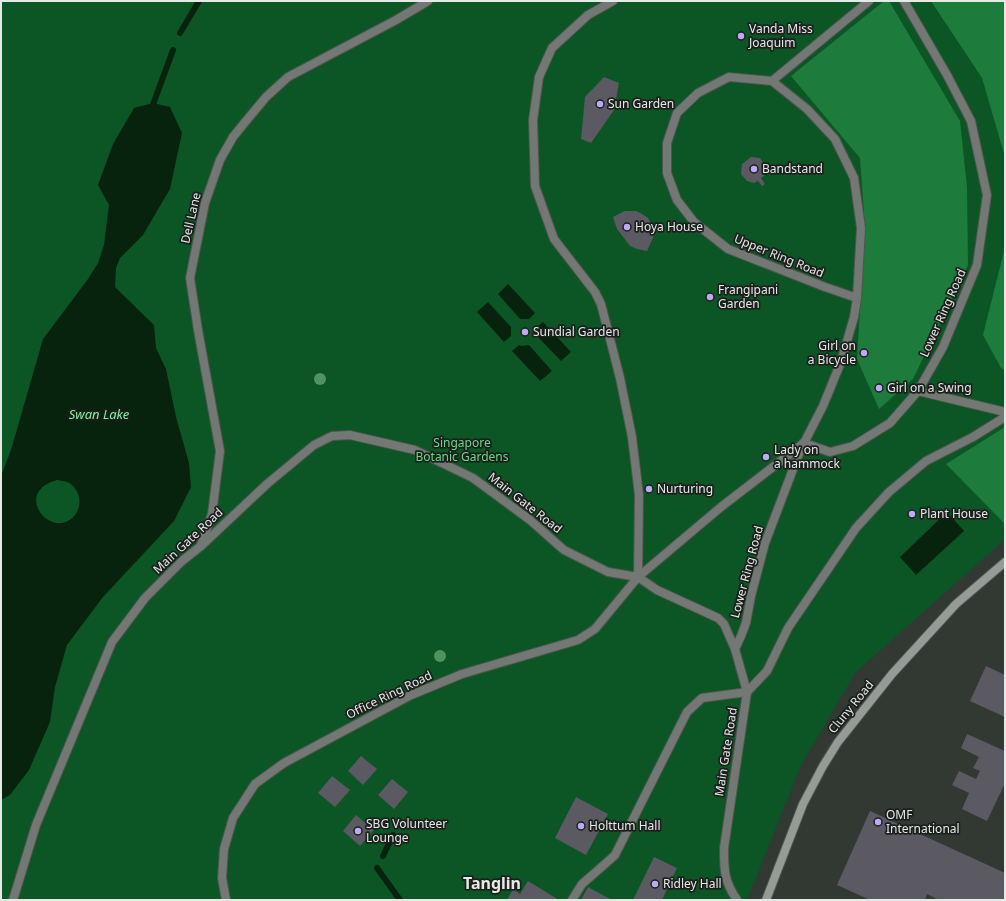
<svg xmlns="http://www.w3.org/2000/svg" width="1006" height="901" viewBox="0 0 1006 901" font-family="'Noto Sans',sans-serif">
	<style>
		.green { fill: #0c5626 }
		.forest { fill: #1d7b3b }
		.water { fill: #07230e; fill-rule: evenodd }
		.lines { fill: none; stroke-linecap: round; stroke-linejoin: round }
		.stream { stroke: #07230e; stroke-width: 6 }
		.building { fill: #5b5961 }
		.lane-casing { stroke: #4f5550; stroke-width: 10 }
		.secondary-casing { stroke: #4f5550; stroke-width: 10 }
		.lane { stroke: #747874; stroke-width: 8 }
		.secondary { stroke: #969b97; stroke-width: 8 }
		.tree { fill: #509260 }
		.poi-dot { fill: #bea9f5; stroke: #1c1f1d; stroke-width: 1.5 }
		.labels { text-anchor: middle; stroke-width: 3.5; stroke-linejoin: round; paint-order: stroke }
		.poi-label { font-size: 12px; fill: #e5eae6; stroke: #1c1f1d; text-anchor: start }
		.street-label { font-size: 12px; fill: #e5eae6; stroke: #1c1f1d }
		.park-label { font-size: 12px; fill: #69db84; stroke: #1c1f1d }
		.water-label { font-size: 13px; font-style: italic; fill: #82f39b; stroke: #1c1f1d }
		.district-label { font-size: 16px; font-weight: bold; fill: #e5eae6; stroke: #1c1f1d }
	</style>
	<rect width="100%" height="100%" fill="#323933"/>
	<!-- green -->
	<polygon class="green" points="1,1 1005,1 1005,539 855,673 801,765 747,900 1,900"/>
	<!-- forest -->
	<g class="forest">
		<polygon points="884,1 889,1 960,121 967,187 968,265 913,379 879,409 857,359 865,228 860,158 791,76"/>
		<polygon points="931,1 1005,1 1005,157 982,78"/>
		<polygon points="1005,247 1005,370 1001,368 983,335"/>
		<polygon points="1005,427 1005,523 1004,523 946,464"/>
	</g>
	<!-- water -->
	<g class="water">
		<path d="M153 103 170 107 182 133 170 189 143 235 120 258 116 268 115 287 154 325 156 348 166 369 176 417 189 463 191 487 174 521 103 597 67 645 55 687 50 722 29 770 10 795 1 800V476L11 450 43 339 88 279 98 263 104 245 109 205 98 185 113 144 134 108ZM57 480C62 481 67 481 71 484 79 491 82 503 77 512 56 546 9 493 57 480Z"/>
		<polygon points="508,284 535,313 529,319 520,319 498,294"/>
		<polygon points="488,302 511,327 511,336 504,342 477,312"/>
		<polygon points="543,322 571,352 561,361 537,336 538,332 536,328"/>
		<polygon points="519,345 522,346 529,345 552,371 540,381 512,351"/>
		<polygon points="947,512 964,531 916,575 900,557"/>
	</g>
	<g class="lines">
		<!-- stream -->
		<g class="stream">
			<polyline points="180,33 199,1"/>
			<polyline points="151,110 173,50"/>
			<polyline points="383,856 393,835"/>
			<polyline points="377,868 400,900"/>
		</g>
	</g>
	<!-- building -->
	<g class="building">
		<polygon points="604,77 619,83 614,110 591,143 581,139 585,97"/>
		<polygon points="751,157 760,158 766,167 764,176 761,178 765,184 762,186 758,181 754,183 747,181 741,174 742,164"/>
		<polygon points="625,211 636,211 642,214 648,218 651,224 654,231 653,238 647,251 637,249 630,246 617,229 613,217"/>
		<polygon points="986,666 1005,675 1005,717 970,701"/>
		<polygon points="967,734 1005,751 1005,783 987,821 962,809 969,793 952,785 959,771 976,779 980,771 973,768 979,757 961,748"/>
		<polygon points="361,756 377,769 363,785 348,771"/>
		<polygon points="332,776 350,790 335,807 318,793"/>
		<polygon points="392,779 408,792 394,809 378,795"/>
		<polygon points="576,797 608,814 586,855 555,838"/>
		<polygon points="870,811 1005,873 1005,900 939,900 927,894 925,900 870,900 837,885"/>
		<polygon points="356,815 374,830 360,846 343,831"/>
		<polygon points="654,857 677,868 662,900 633,900"/>
		<polygon points="528,881 559,900 507,900 513,889 520,894"/>
		<polygon points="588,887 612,900 581,900"/>
	</g>
	<g class="lines">
		<defs>
			<g id="lane">
				<polyline points="613,1 588,15 552,48 539,77 533,120 535,186 554,239 595,292 601,304 620,378 632,437 639,495 638,577"/>
				<polyline points="772,81 869,1"/>
				<polyline points="918,391 1005,412"/>
				<polyline points="804,443 830,452 853,446 890,423 918,391 943,347 977,265 987,195 971,121 947,75 904,1"/>
				<polyline points="201,545 212,514 220,451 198,330 190,278 205,203 220,160 233,137 246,121 266,97 288,77 396,20 428,1"/>
				<polyline points="735,649 741,636 746,623 751,596 765,543 803,443"/>
				<polyline points="747,692 767,671 788,628 856,528 889,492 926,461 973,437 1005,417"/>
				<path d="M13 900 36 825 112 642 145 598 182 561 201 546 267 484 314 445 332 436 350 435 415 450 473 478 530 520 564 550 608 572 638 577 657 590 718 618 724 624 735 649 747 692 724 848C724 870 724 881 737 900"/>
				<polyline points="226,900 222,878 224,849 233,818 255,784 284,763 409,696 462,674 578,640 595,629 638,577 721,507 804,443 823,406 841,362 854,317 857,298 861,228 854,178 835,139 807,109 772,81 729,77 698,93 677,113 667,143 667,173 677,200 694,222 728,249 825,287 857,298"/>
				<polyline points="572,900 582,884 605,864 615,855 687,712 702,698 747,692"/>
			</g>
			<polyline id="secondary" points="766,900 803,804 823,766 838,742 892,674 956,604 1005,562"/>
		</defs>
		<!-- lane casing -->
		<use href="#lane" class="lane-casing"/>
		<!-- secondary casing -->
		<use href="#secondary" class="secondary-casing"/>
		<!-- lane -->
		<use href="#lane" class="lane"/>
		<!-- secondary -->
		<use href="#secondary" class="secondary"/>
	</g>
	<!-- trees -->
	<g class="tree">
		<circle cx="320" cy="379" r="6"/>
		<circle cx="440" cy="656" r="6"/>
	</g>
	<!-- markers -->
	<g class="poi-dot">
		<circle cx="741" cy="36" r="4"/>
		<circle cx="600" cy="104" r="4"/>
		<circle cx="754" cy="169" r="4"/>
		<circle cx="627" cy="227" r="4"/>
		<circle cx="710" cy="297" r="4"/>
		<circle cx="525" cy="332" r="4"/>
		<circle cx="864" cy="353" r="4"/>
		<circle cx="879" cy="388" r="4"/>
		<circle cx="766" cy="457" r="4"/>
		<circle cx="649" cy="489" r="4"/>
		<circle cx="912" cy="514" r="4"/>
		<circle cx="878" cy="822" r="4"/>
		<circle cx="581" cy="826" r="4"/>
		<circle cx="358" cy="831" r="4"/>
		<circle cx="655" cy="884" r="4"/>
	</g>
	<g class="labels">
		<!-- poi labels -->
		<g class="poi-label">
			<text x="749" y="33">Vanda Miss<tspan x="749" dy="14">Joaquim</tspan></text>
			<text x="608" y="108">Sun Garden</text>
			<text x="762" y="173">Bandstand</text>
			<text x="635" y="231">Hoya House</text>
			<text x="718" y="294">Frangipani<tspan x="718" dy="14">Garden</tspan></text>
			<text x="533" y="336">Sundial Garden</text>
			<text x="856" y="350" text-anchor="end">Girl on<tspan x="856" dy="14">a Bicycle</tspan></text>
			<text x="887" y="392">Girl on a Swing</text>
			<text x="774" y="454">Lady on<tspan x="774" dy="14">a hammock</tspan></text>
			<text x="657" y="493">Nurturing</text>
			<text x="920" y="518">Plant House</text>
			<text x="886" y="819">OMF<tspan x="886" dy="14">International</tspan></text>
			<text x="366" y="828">SBG Volunteer<tspan x="366" dy="14">Lounge</tspan></text>
			<text x="589" y="830">Holttum Hall</text>
			<text x="663" y="888">Ridley Hall</text>
		</g>
		<!-- street labels -->
		<g class="street-label">
			<text transform="translate(191 218) rotate(-77)" y="4">Dell Lane</text>
			<text transform="translate(779 256) rotate(22)" y="4">Upper Ring Road</text>
			<text transform="translate(943 313) rotate(-66)" y="4">Lower Ring Road</text>
			<text transform="translate(525 503) rotate(38)" y="4">Main Gate Road</text>
			<text transform="translate(188 541) rotate(-43)" y="4">Main Gate Road</text>
			<text transform="translate(747 572) rotate(-75)" y="4">Lower Ring Road</text>
			<text transform="translate(389 695) rotate(-26)" y="4">Office Ring Road</text>
			<text transform="translate(851 707) rotate(-51)" y="4">Cluny Road</text>
			<text transform="translate(726 752) rotate(-81)" y="4">Main Gate Road</text>
		</g>
		<!-- park labels -->
		<g class="park-label">
			<text x="462" y="447">Singapore<tspan x="462" dy="14">Botanic Gardens</tspan></text>
		</g>
		<!-- water labels -->
		<g class="water-label">
			<text x="99" y="419">Swan Lake</text>
		</g>
		<!-- district labels -->
		<g class="district-label">
			<text x="492" y="889">Tanglin</text>
		</g>
	</g>
	<!-- border -->
	<rect width="1006" height="901" fill="none" stroke="#e5eae6" stroke-width="4"/>
</svg>
